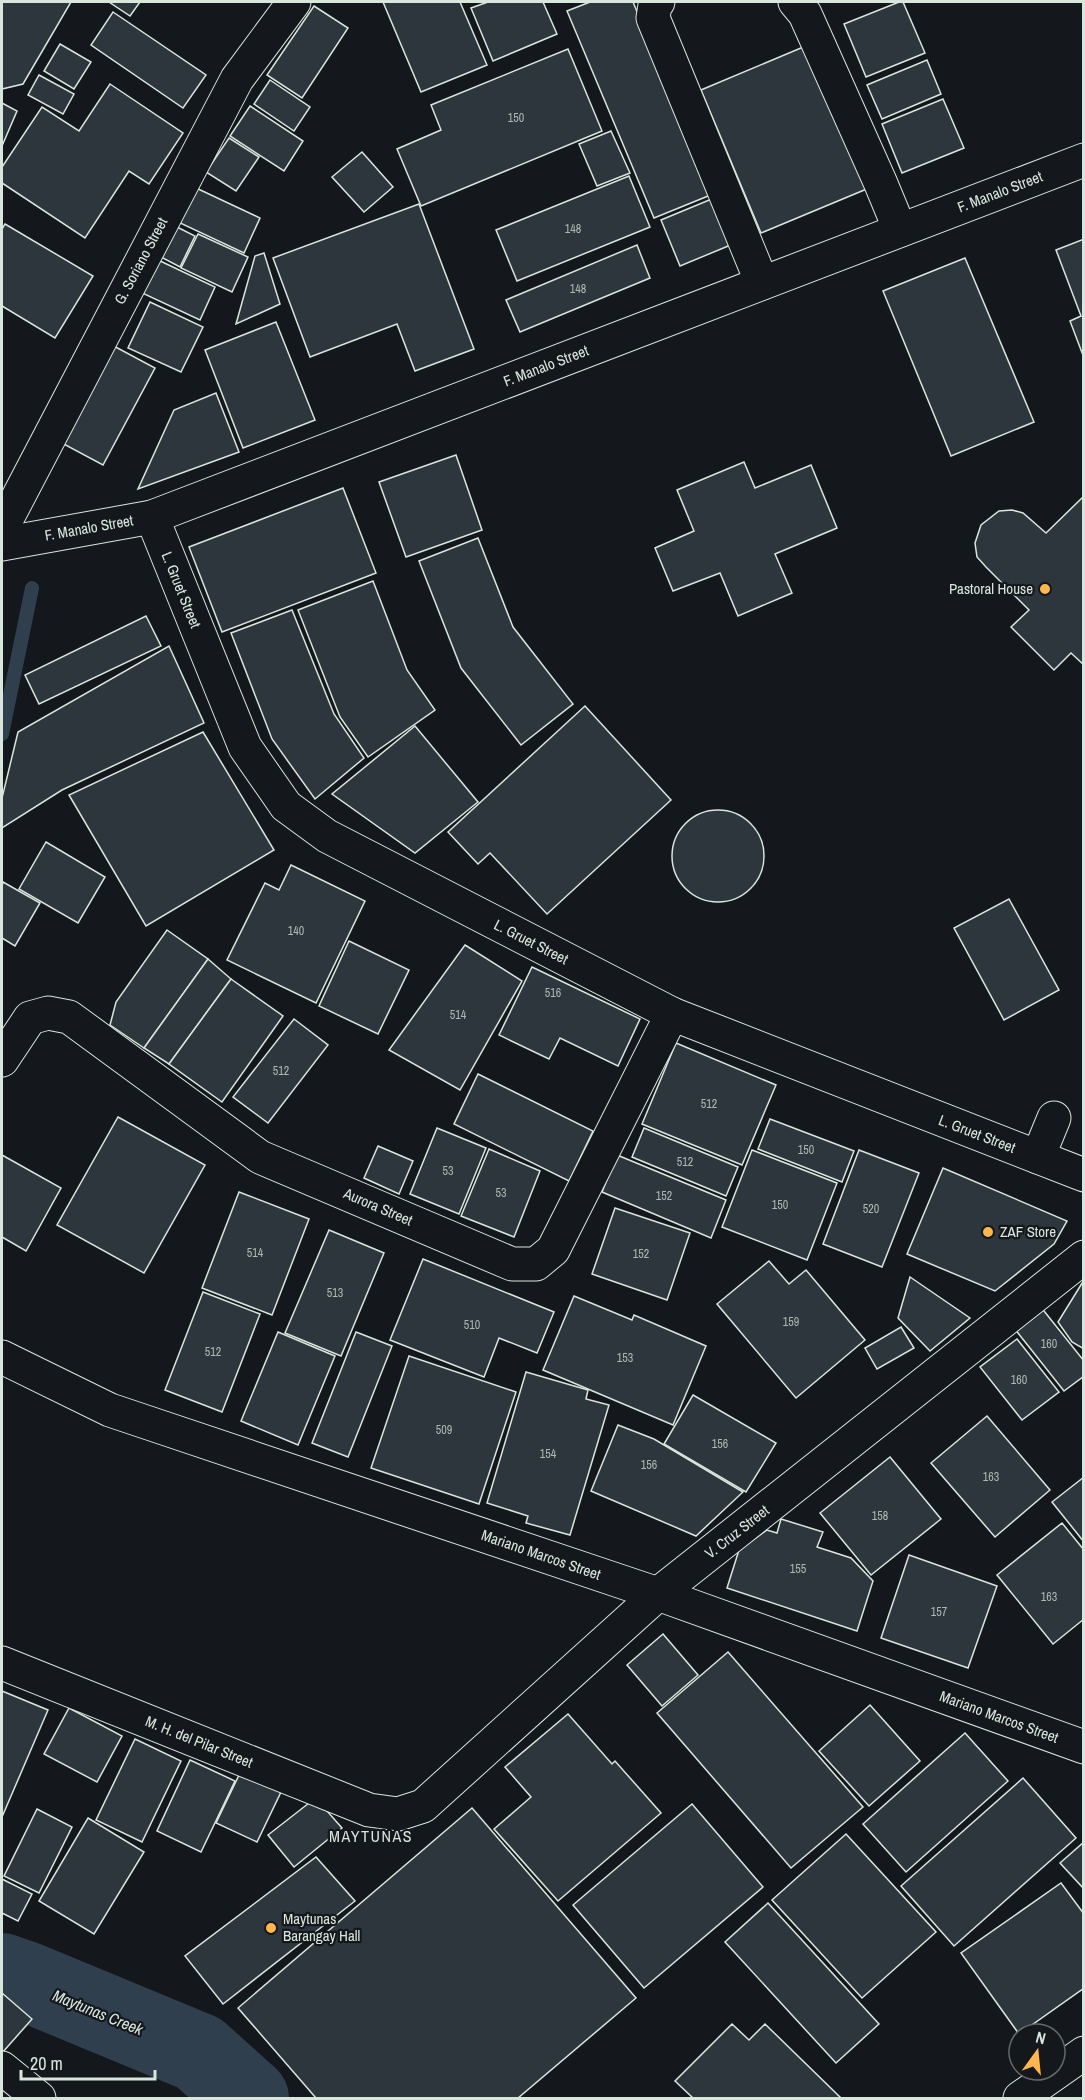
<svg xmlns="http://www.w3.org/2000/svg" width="1085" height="2100" viewBox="0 0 1085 2100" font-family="'Archivo Narrow',sans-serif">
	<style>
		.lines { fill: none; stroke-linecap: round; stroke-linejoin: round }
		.stream { stroke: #2f3f4d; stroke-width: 14 }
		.river { stroke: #2f3f4d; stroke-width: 80 }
		.building { fill: #2c363c; stroke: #d8e6dc; stroke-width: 1.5 }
		.minor-casing { stroke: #d8e6dc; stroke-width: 35 }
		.major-casing { stroke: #d8e6dc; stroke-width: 35 }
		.minor { stroke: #14181c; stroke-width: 33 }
		.major { stroke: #14181c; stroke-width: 33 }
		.poi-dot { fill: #ffb74d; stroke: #14181c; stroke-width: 2 }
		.labels { text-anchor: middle; stroke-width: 4.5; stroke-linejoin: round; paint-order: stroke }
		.number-label { font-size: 12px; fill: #adbab4 }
		.street-label { font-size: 15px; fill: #d8e6dc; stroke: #14181c }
		.poi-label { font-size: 15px; fill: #d8e6dc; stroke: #14181c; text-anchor: start }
		.neighbourhood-label { font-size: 16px; letter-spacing: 1.5px; fill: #d8e6dc; stroke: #14181c }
		.water-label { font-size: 16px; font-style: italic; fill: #d8e6dc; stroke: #14181c }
	</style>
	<rect width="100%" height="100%" fill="#14181c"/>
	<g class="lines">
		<!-- stream -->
		<polyline class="stream" points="2,734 32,588"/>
		<!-- river -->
		<polyline class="river" points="2,1973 25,1981 199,2053 249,2098"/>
	</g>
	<!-- building -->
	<g class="building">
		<polygon points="2,2 71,2 23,84 2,89"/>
		<polygon points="109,2 140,2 130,16"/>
		<polygon points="383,2 460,2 487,65 421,92"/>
		<polygon points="488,2 543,2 557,34 493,61 471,8"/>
		<polygon points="590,2 633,2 713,194 654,218 567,11"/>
		<polygon points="899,2 903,2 925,53 866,77 844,24"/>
		<polygon points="314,6 348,28 302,98 267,75"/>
		<polygon points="113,12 206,75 183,108 91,45"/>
		<polygon points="60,44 91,62 74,89 44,71"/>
		<polygon points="808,45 869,188 761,233 701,90"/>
		<polygon points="568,49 602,131 421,206 397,149 441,130 431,105"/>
		<polygon points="927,60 941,94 882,119 867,85"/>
		<polygon points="39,75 74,94 63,114 28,95"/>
		<polygon points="270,80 310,107 294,131 254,104"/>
		<polygon points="110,84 183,133 149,184 129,171 85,238 2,183 2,167 42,107 79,131"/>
		<polygon points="943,99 964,148 902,173 882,124"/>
		<polygon points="2,103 17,111 2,146"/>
		<polygon points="250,106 303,141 284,171 230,136"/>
		<polygon points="611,131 630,173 597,186 579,144"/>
		<polygon points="229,138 259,157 236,191 206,172"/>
		<polygon points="362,152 393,187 364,212 332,177"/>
		<polygon points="629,176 650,227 517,281 496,230"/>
		<polygon points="194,187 260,218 244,253 178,222"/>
		<polygon points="714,198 733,244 680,266 661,220"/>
		<polygon points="419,204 474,349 415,371 397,324 310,357 273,258"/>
		<polygon points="5,224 93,276 55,338 2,306 2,229"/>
		<polygon points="173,225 195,236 180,267 159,256"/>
		<polygon points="198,234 248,257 232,292 181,268"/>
		<polygon points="1084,239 1084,358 1070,321 1081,316 1056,250"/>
		<polygon points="637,245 650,278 520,332 506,300"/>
		<polygon points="264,253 280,304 236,324 255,256"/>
		<polygon points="965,258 1034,422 951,456 883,291"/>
		<polygon points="156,259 215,287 200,320 140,292"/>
		<polygon points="150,302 203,327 181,372 128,348"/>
		<polygon points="276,322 315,420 243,448 205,350"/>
		<polygon points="110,344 155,368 103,465 58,441"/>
		<polygon points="216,393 239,452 138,489 174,410"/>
		<polygon points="456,455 482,530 406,557 379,482"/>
		<polygon points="744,462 755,488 811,465 837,528 775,554 792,593 738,616 720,573 673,591 655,548 694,531 677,490"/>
		<polygon points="343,488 376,573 222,632 189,547"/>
		<polygon points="1084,496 1084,665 1071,653 1054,670 1011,627 1029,610 986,567 977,557 975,543 981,525 999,511 1012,510 1023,513 1046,533"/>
		<polygon points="478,538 513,627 573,704 521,745 461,668 419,561"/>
		<polygon points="373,581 407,670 435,710 368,757 340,717 298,610"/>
		<polygon points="292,610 334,714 364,758 315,799 272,739 231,633"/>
		<polygon points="146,616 161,646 39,704 25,675"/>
		<polygon points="169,646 204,723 62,790 2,828 2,798 18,732"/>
		<polygon points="585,706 671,800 547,914 490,853 478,864 448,832"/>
		<polygon points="415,726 478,802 415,853 332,794"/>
		<polygon points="203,732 274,850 146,926 69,795"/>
		<circle cx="718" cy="856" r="46"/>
		<polygon points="46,842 105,877 78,923 19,889"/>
		<polygon points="291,865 365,901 316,1003 227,960 265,883 279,890"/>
		<polygon points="3,882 40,903 15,946 2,938 2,886"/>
		<polygon points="1009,899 1059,990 1004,1020 954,928"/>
		<polygon points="167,930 208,959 144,1048 110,1025 116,1002"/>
		<polygon points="349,941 409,970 378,1034 319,1006"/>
		<polygon points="465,945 522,981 460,1090 389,1050"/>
		<polygon points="208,959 231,979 169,1064 144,1048"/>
		<polygon points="532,967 640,1019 618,1066 560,1038 549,1059 499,1035"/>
		<polygon points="231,979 283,1016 222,1102 169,1064"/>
		<polygon points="294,1019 328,1045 268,1123 233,1097"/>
		<polygon points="676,1043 776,1085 742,1165 642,1124"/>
		<polygon points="478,1074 593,1131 569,1181 454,1124"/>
		<polygon points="118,1117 205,1165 144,1273 57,1225"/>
		<polygon points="770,1119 854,1151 842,1182 758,1149"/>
		<polygon points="437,1128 486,1148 459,1214 410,1194"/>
		<polygon points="644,1128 738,1167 726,1196 632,1157"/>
		<polygon points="378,1146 413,1161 399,1194 364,1178"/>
		<polygon points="489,1149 540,1171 514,1237 461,1216"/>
		<polygon points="752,1150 837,1183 807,1260 722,1227"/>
		<polygon points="859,1150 919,1173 882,1267 823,1244"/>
		<polygon points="2,1155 61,1188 26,1251 2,1237"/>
		<polygon points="617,1155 726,1200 711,1238 602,1192"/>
		<polygon points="943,1168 1067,1221 1054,1244 995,1291 907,1254"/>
		<polygon points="239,1192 309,1219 272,1315 202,1288"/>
		<polygon points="615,1208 690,1233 667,1300 592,1274"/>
		<polygon points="329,1230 384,1253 341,1356 285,1333"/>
		<polygon points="423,1259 554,1312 537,1353 499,1338 484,1377 390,1340"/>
		<polygon points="769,1261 789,1284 806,1270 865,1340 796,1398 717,1304"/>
		<polygon points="910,1277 970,1318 930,1351 898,1318"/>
		<polygon points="1084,1280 1084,1349 1072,1342 1058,1322"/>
		<polygon points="203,1292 260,1314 222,1412 165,1390"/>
		<polygon points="574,1296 632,1320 634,1315 706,1346 673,1425 543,1370"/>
		<polygon points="1040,1306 1084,1361 1084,1376 1064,1391 1014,1328"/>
		<polygon points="901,1327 914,1348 877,1369 865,1348"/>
		<polygon points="278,1332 335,1356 298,1445 241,1421"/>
		<polygon points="356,1332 392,1346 348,1457 312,1443"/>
		<polygon points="1017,1339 1059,1392 1022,1420 980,1367"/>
		<polygon points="409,1356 516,1392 479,1504 371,1468"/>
		<polygon points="526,1372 588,1390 586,1399 609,1405 570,1535 526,1523 528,1516 487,1503"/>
		<polygon points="693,1395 776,1443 746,1492 664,1444"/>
		<polygon points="987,1416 1050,1490 995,1537 931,1463"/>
		<polygon points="618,1425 654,1439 743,1492 696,1536 591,1491"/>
		<polygon points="890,1457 941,1519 871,1575 820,1513"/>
		<polygon points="1084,1477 1084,1542 1052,1502"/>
		<polygon points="781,1519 823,1532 817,1547 851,1558 873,1581 857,1631 727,1588 739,1550 767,1530 777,1533"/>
		<polygon points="1062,1523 1084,1550 1084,1619 1053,1644 997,1575"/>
		<polygon points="909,1555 997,1586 968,1668 881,1638"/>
		<polygon points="663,1634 698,1675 662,1706 627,1665"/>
		<polygon points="728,1652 863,1807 791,1868 657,1713"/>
		<polygon points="2,1691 48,1710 2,1817"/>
		<polygon points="870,1705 920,1761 869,1806 819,1751"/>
		<polygon points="69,1708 122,1736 97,1782 44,1754"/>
		<polygon points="568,1714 612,1764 615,1761 661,1813 558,1901 494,1829 531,1797 505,1767"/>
		<polygon points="965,1733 1008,1781 906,1872 863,1824"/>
		<polygon points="135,1739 181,1761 142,1842 96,1820"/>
		<polygon points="190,1760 235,1781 201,1852 157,1831"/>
		<polygon points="240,1773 281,1792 257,1842 216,1823"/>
		<polygon points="1023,1778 1076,1838 954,1946 901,1886"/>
		<polygon points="309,1803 327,1811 342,1828 294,1867 268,1835"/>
		<polygon points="692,1804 763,1887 644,1988 573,1905"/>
		<polygon points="472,1808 636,1998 518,2098 316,2098 238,2008"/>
		<polygon points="37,1809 72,1827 39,1893 4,1876"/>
		<polygon points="88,1818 144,1852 94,1934 39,1901"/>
		<polygon points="846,1834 936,1932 862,1998 772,1900"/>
		<polygon points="1084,1842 1084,1889 1060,1863"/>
		<polygon points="316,1857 355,1901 223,2004 185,1956"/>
		<polygon points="2,1879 32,1894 18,1921 2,1913"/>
		<polygon points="1061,1883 1084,1914 1084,1988 1019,2034 961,1953"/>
		<polygon points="768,1903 879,2024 836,2063 725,1942"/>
		<polygon points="2,1993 32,2019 2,2053"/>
		<polygon points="732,2024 749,2040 765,2024 841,2098 693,2098 675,2081"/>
	</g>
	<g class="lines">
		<defs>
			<g id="minor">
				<polyline points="658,2 655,5 653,18 762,283"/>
				<polyline points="795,2 805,14 881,184 900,230"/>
				<polyline points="152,517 245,747 286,806 327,836 672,1014 1084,1175"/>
				<polyline points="2,528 237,79 294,2"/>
				<polyline points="2,544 152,517 1084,160"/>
				<polyline points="2,1060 30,1018 48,1013 69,1017 260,1157 512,1264 536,1264 553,1250 672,1014"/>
				<polyline points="1038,1157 1054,1118"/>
				<polyline points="2,1357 110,1410 658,1594 1084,1747"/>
				<polyline points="2,1663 369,1810 398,1814 423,1806 658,1594 1084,1257"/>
				<polyline points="2,2068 39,2098"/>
			</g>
			<polyline id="major" points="1020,2098 1084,2053"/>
		</defs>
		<!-- minor casing -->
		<use href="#minor" class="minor-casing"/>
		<!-- major casing -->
		<use href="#major" class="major-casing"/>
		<!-- minor -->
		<use href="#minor" class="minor"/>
		<!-- major -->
		<use href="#major" class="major"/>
	</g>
	<!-- markers -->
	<g class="poi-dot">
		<circle cx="1045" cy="589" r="6"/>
		<circle cx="988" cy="1232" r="6"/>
		<circle cx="271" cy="1928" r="6"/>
	</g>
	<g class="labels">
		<!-- number labels -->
		<g class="number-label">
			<text x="516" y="122">150</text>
			<text x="573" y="233">148</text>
			<text x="578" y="293">148</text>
			<text x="296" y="935">140</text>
			<text x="553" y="997">516</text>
			<text x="458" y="1019">514</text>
			<text x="281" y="1075">512</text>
			<text x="709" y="1108">512</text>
			<text x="806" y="1154">150</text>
			<text x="685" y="1166">512</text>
			<text x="448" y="1175">53</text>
			<text x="501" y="1197">53</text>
			<text x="664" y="1200">152</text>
			<text x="780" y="1209">150</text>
			<text x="871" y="1213">520</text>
			<text x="255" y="1257">514</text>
			<text x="641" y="1258">152</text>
			<text x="335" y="1297">513</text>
			<text x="791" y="1326">159</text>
			<text x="472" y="1329">510</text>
			<text x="1049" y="1348">160</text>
			<text x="213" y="1356">512</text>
			<text x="625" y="1362">153</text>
			<text x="1019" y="1384">160</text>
			<text x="444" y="1434">509</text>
			<text x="720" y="1448">156</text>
			<text x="548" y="1458">154</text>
			<text x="649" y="1469">156</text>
			<text x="991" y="1481">163</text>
			<text x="880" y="1520">158</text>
			<text x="798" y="1573">155</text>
			<text x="1049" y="1601">163</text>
			<text x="939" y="1616">157</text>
		</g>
		<!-- street labels -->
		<g class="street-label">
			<text transform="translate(1000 192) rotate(-21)" y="5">F. Manalo Street</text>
			<text transform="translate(141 261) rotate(-62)" y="5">G. Soriano Street</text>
			<text transform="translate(546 366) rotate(-21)" y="5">F. Manalo Street</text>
			<text transform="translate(89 528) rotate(-10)" y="5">F. Manalo Street</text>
			<text transform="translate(181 590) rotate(68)" y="5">L. Gruet Street</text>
			<text transform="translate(531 942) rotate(27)" y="5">L. Gruet Street</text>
			<text transform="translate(977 1134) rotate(21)" y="5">L. Gruet Street</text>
			<text transform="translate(378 1207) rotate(23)" y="5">Aurora Street</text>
			<text transform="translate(737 1532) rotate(-38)" y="5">V. Cruz Street</text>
			<text transform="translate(541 1555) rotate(19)" y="5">Mariano Marcos Street</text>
			<text transform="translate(999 1717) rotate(20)" y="5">Mariano Marcos Street</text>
			<text transform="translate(199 1742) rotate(22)" y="5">M. H. del Pilar Street</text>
		</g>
		<!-- poi labels -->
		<g class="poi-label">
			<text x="1033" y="594" text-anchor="end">Pastoral House</text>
			<text x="1000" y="1237">ZAF Store</text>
			<text x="283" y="1924">Maytunas<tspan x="283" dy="17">Barangay Hall</tspan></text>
		</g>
		<!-- neighbourhood labels -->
		<g class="neighbourhood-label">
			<text x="371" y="1842">MAYTUNAS</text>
		</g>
		<!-- water labels -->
		<g class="water-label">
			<text transform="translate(98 2012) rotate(22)" y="6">Maytunas Creek</text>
		</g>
	</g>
	<!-- border -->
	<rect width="1085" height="2100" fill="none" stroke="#d8e6dc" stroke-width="6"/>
	<!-- north arrow -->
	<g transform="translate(1037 2052) rotate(15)"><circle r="28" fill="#14181c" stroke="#626a69" stroke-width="1.5"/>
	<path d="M0-4.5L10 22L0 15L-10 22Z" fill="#ffb74d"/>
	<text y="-9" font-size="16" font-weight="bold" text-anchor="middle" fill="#d8e6dc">N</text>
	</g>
	<!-- scale -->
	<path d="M21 2070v9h134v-9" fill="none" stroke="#d8e6dc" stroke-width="3"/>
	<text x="30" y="2070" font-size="18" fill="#d8e6dc" stroke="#14181c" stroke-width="4.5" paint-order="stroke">20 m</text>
</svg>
